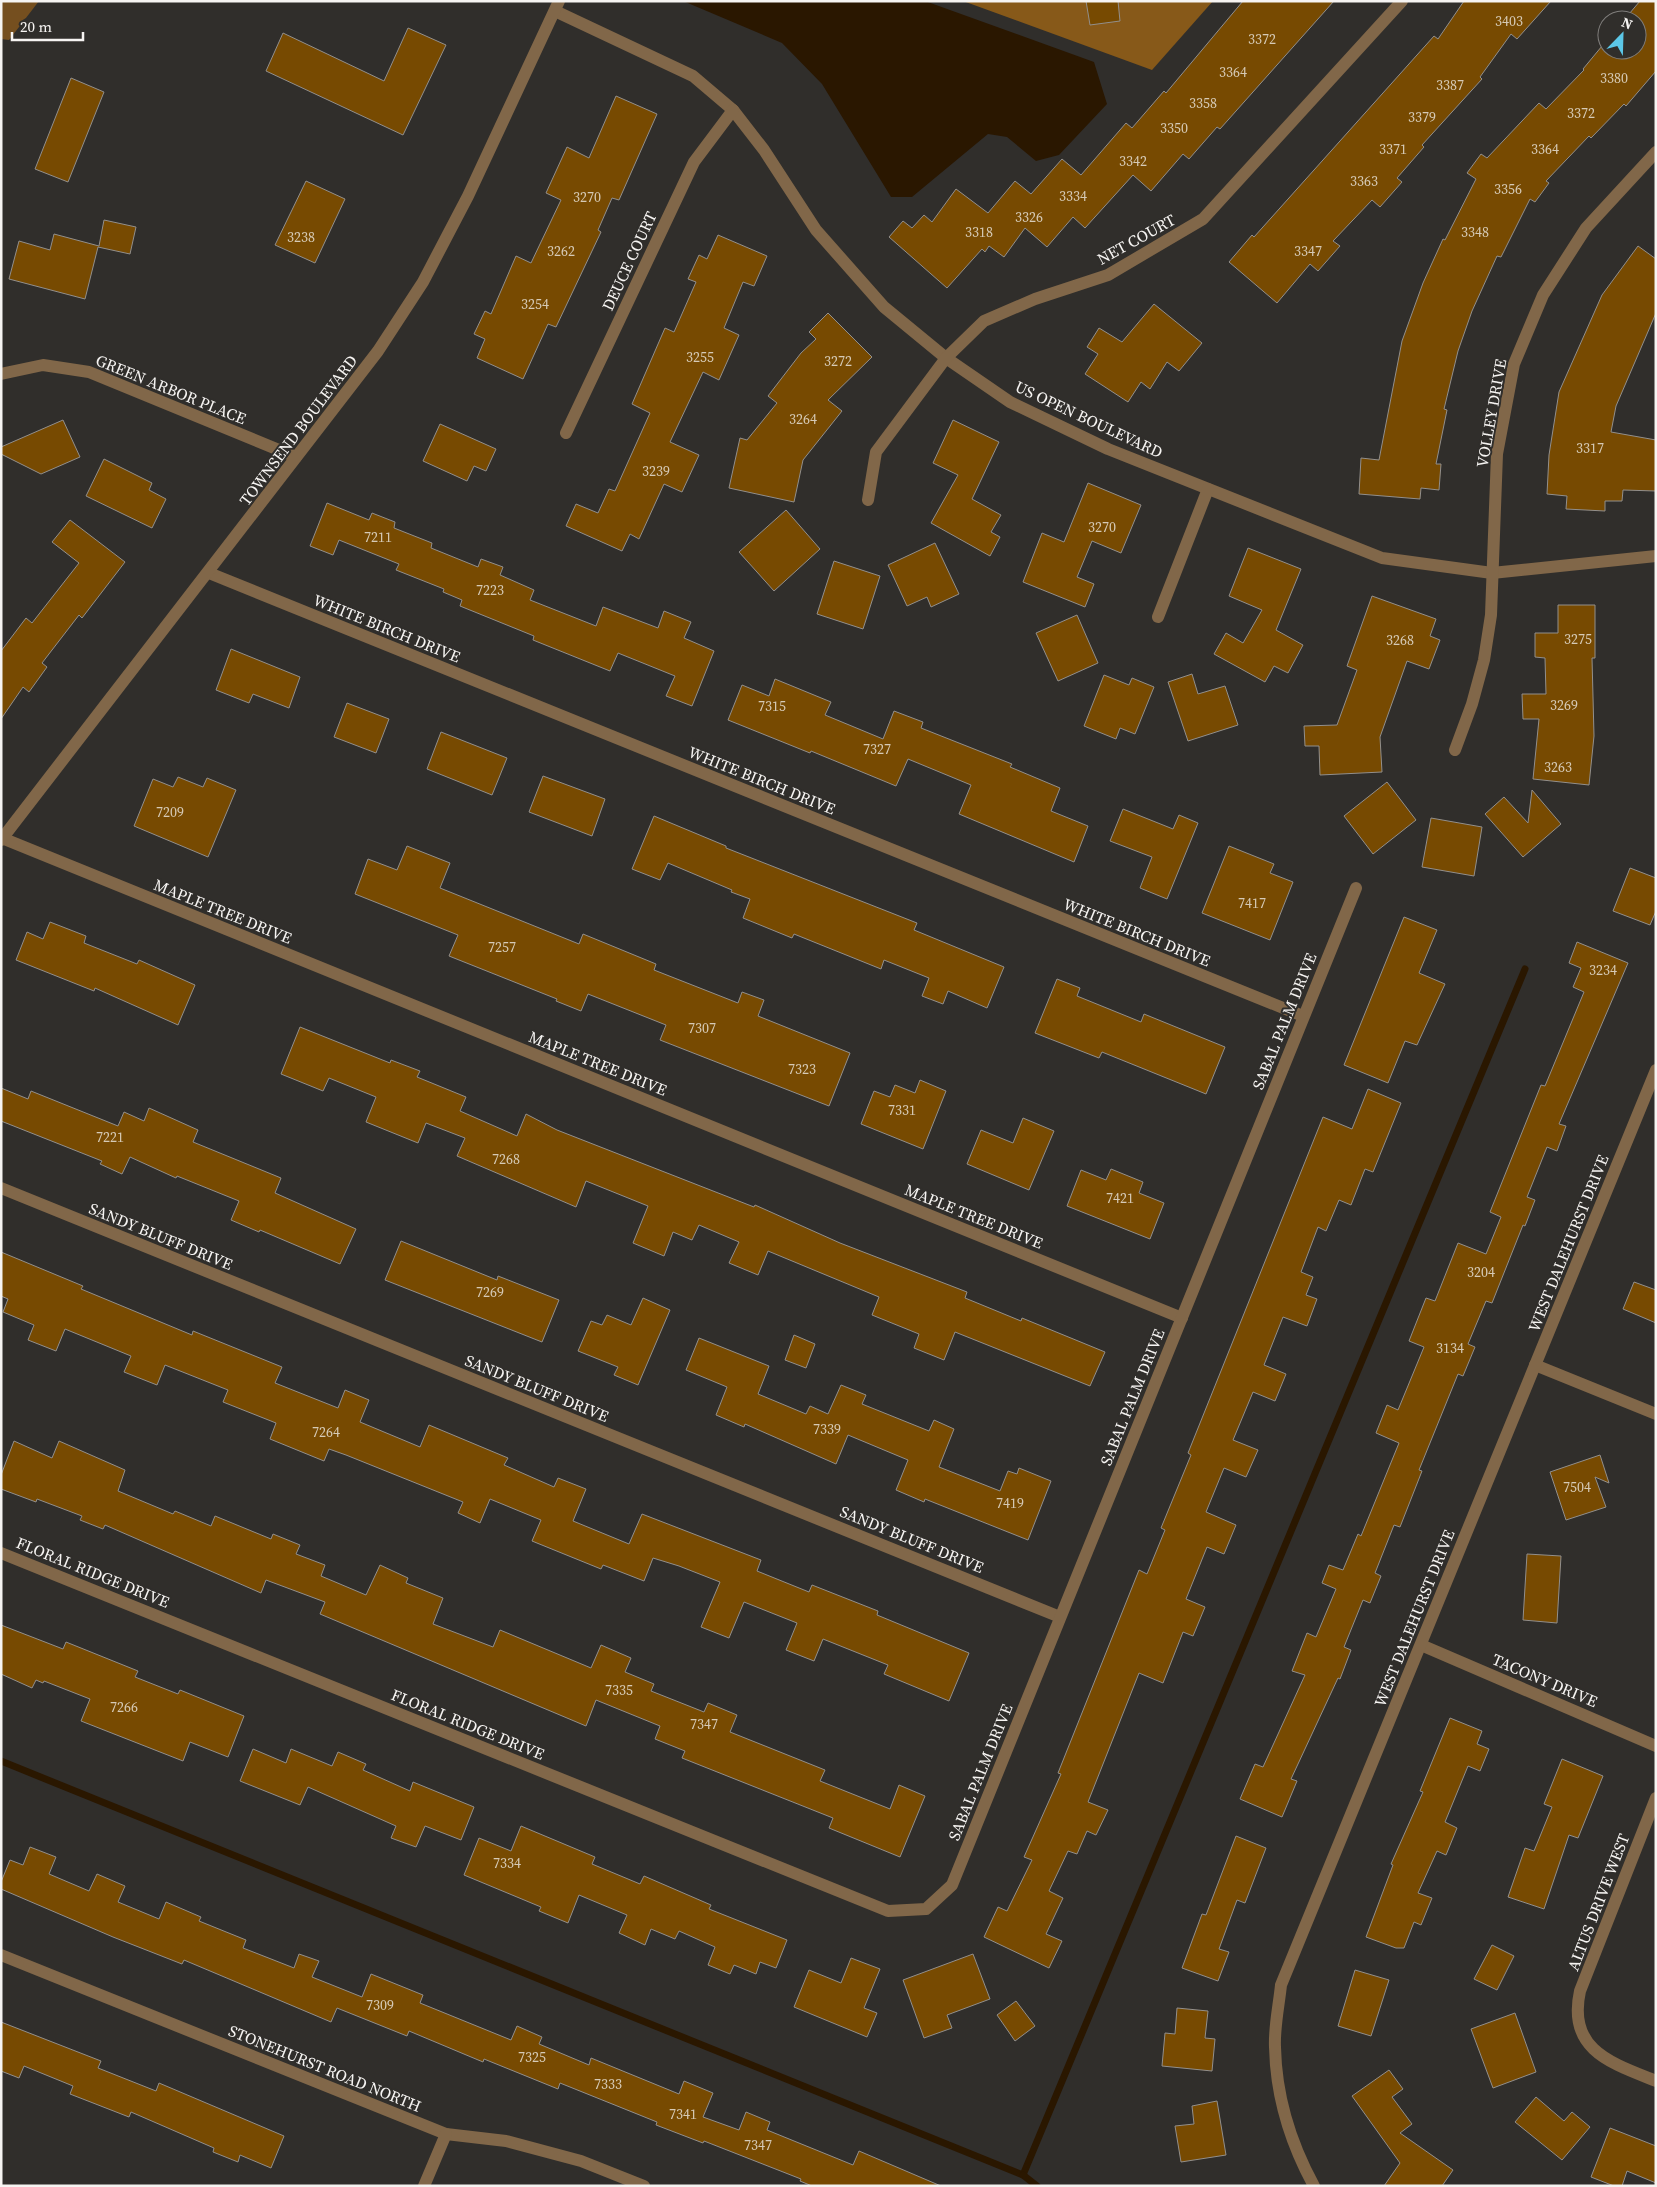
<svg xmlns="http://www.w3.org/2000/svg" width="1657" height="2187" viewBox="0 0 1657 2187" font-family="'Source Serif 4',serif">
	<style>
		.green { fill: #754f1f }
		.forest { fill: #875919 }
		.water { fill: #2a1700 }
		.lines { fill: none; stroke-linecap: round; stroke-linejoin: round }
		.stream { stroke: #2a1700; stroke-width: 7 }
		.building { fill: #774a01; stroke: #928f8c }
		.minor { stroke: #816749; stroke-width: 12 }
		.labels { text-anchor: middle; stroke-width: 4; stroke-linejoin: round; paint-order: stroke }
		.number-label { font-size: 14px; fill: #d6cab6 }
		.street-label { font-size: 16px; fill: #f6f4f2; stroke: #302e2b }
	</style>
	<rect width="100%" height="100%" fill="#302e2b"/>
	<!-- green -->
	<polygon class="green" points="1,1 39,1 9,40 1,39"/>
	<!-- forest -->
	<polygon class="forest" points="963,1 1213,1 1152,70"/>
	<!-- water -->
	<polygon class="water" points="683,1 925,1 1094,62 1107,104 1059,155 1036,161 1007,137 988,134 912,197 891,197 822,84 782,43"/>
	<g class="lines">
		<!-- stream -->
		<g class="stream">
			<polyline points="1,1761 1023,2175 1525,969"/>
			<polyline points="1023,2175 1037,2186"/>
		</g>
	</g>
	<!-- building -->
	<g class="building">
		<polygon points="1086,1 1118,1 1120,21 1090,25"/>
		<polygon points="1243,1 1334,1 1220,129 1217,127 1189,159 1183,154 1151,191 1133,175 1085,228 1073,217 1047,247 1025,228 1004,257 989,246 985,252 982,249 947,288 889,237 903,221 912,228 924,215 932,222 956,189 988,213 1015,181 1031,194 1062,159 1081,175 1126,123 1132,128 1164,91 1166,93"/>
		<polygon points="1464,1 1551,1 1517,39 1511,34 1480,77 1482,79 1422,145 1424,147 1397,178 1402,182 1380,207 1372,200 1333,241 1340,246 1318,271 1310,264 1277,303 1229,262 1252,235 1254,237 1434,36 1438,39"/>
		<polygon points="1640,1 1656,1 1656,71 1626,106 1624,104 1591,138 1589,136 1546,181 1549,183 1535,202 1530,199 1501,257 1497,256 1472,311 1458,351 1444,409 1447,410 1436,464 1441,464 1439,490 1421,488 1420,499 1359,494 1361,458 1379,460 1402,341 1423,283 1443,239 1445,240 1476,179 1467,173 1481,154 1487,158 1539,103 1546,109 1584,70 1583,69 1607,40 1607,50 1637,50 1637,20 1624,20"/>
		<polygon points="408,28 446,45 403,135 266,71 283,33 384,81"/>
		<polygon points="71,78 104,92 68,182 35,169"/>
		<polygon points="616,96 657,114 619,200 612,198 598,230 601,232 556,327 548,324 523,379 477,358 485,339 474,334 485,311 491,314 516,256 531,263 561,200 546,193 567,147 589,158"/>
		<polygon points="306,181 345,199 315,263 275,245"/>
		<polygon points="104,220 136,227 130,254 98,247 85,299 9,279 19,241 50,250 54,234 99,246"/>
		<polygon points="718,235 767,256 754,286 743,282 724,328 739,335 719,380 703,372 670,442 699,455 682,492 664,484 639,539 630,534 622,551 566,526 576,504 598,513 609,489 615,491 650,413 632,404 665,328 674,332 696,282 688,279 699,255 707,259"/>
		<polygon points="1638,246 1656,259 1656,313 1616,406 1611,432 1656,440 1656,491 1623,490 1622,501 1605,501 1605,511 1566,509 1567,496 1547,494 1549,455 1559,392 1602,295"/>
		<polygon points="1154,304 1202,343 1179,371 1167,362 1150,389 1141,382 1128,402 1085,374 1098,354 1087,347 1099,328 1122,342"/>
		<polygon points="828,313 872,357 828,400 842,411 803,460 794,502 729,488 740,438 747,440 777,403 768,396 801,353 816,339 809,332"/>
		<polygon points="63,420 80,457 41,474 1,454 1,447"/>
		<polygon points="953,420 999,442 972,499 1001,515 991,532 1000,537 990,556 931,523 958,475 933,463"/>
		<polygon points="440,424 496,449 486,471 474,466 467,481 423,461"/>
		<polygon points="104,459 152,483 149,490 166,499 152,528 86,496"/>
		<polygon points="1088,483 1141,505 1121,553 1092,541 1077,577 1094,584 1085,607 1023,582 1042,533 1064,542"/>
		<polygon points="327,503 369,520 372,513 395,522 394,528 432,543 431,548 478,567 481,559 503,567 500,575 534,590 530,600 596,626 603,607 658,628 664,611 691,622 684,638 714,651 692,706 666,696 675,676 618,653 610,671 533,640 534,636 460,606 462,600 443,592 444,589 396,570 399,564 339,540 333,555 310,546"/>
		<polygon points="786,510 820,549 774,591 739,552"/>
		<polygon points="70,520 125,562 82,618 79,615 42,663 47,667 29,692 23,687 1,719 1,651 26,618 32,623 79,563 52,542"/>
		<polygon points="935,543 959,594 931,607 927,597 907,606 888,565"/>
		<polygon points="1248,548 1301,569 1276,630 1303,645 1288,673 1274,666 1265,682 1214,654 1226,633 1243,643 1262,610 1229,596"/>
		<polygon points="834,561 880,576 863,629 817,614"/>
		<polygon points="1372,596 1436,619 1430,636 1440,640 1429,669 1407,661 1380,737 1382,772 1320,775 1319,746 1305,746 1304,726 1337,725 1357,670 1347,666"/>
		<polygon points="1558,605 1595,605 1595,658 1592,658 1594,736 1589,785 1533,779 1539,719 1523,719 1522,694 1546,694 1545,658 1535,657 1535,633 1558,633"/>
		<polygon points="1077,615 1098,663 1058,681 1036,633"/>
		<polygon points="231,649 300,677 289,708 253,694 249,703 216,690"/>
		<polygon points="1192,674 1198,694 1225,686 1238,725 1188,741 1168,682"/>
		<polygon points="1104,675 1129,685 1132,678 1154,687 1135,734 1120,728 1116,739 1084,726"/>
		<polygon points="775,679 831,702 825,715 883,739 894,711 923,722 921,728 1012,764 1010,767 1060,788 1051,811 1088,826 1074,862 959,814 971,785 908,759 896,786 811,751 810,753 728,720 742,685 769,696"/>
		<polygon points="347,703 389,719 376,753 334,737"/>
		<polygon points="441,732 507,758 492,795 427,769"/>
		<polygon points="543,776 605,799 592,836 529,812"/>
		<polygon points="178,777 203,787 207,778 236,790 208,857 134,826 153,779 173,787"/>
		<polygon points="1387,782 1416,820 1373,854 1344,816"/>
		<polygon points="1532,790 1561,824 1523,857 1485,814 1504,797 1528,823"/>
		<polygon points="1123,809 1173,829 1179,815 1198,823 1167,899 1140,888 1152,857 1110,841"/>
		<polygon points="654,816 726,846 726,848 917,923 914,930 1004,967 987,1008 948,991 943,1004 922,996 929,978 884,960 881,969 794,934 792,938 743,918 750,899 731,892 732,890 668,863 660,880 632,869"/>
		<polygon points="1431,818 1482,827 1474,876 1422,867"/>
		<polygon points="407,846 450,863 440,888 579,944 583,934 656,964 654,970 738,1003 742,992 764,1000 758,1016 850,1053 829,1106 660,1040 666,1025 588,994 581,1011 556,1001 557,999 449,956 458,935 355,894 368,859 397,870"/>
		<polygon points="1229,846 1274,864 1270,873 1293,882 1270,940 1202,913"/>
		<polygon points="1630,868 1656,878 1656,911 1650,925 1613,911"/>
		<polygon points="1404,917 1437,930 1419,973 1445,984 1417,1045 1405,1041 1388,1083 1344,1065"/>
		<polygon points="50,922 86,936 84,943 137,964 139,960 195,985 178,1025 95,988 94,991 16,960 27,932 43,939"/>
		<polygon points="1577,942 1628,963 1559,1124 1566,1126 1557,1151 1547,1147 1527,1197 1535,1200 1525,1226 1523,1225 1492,1303 1486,1301 1468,1344 1475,1347 1463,1376 1458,1374 1419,1470 1422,1471 1400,1527 1394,1525 1375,1573 1381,1576 1370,1603 1363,1600 1344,1647 1351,1650 1340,1679 1338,1678 1291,1779 1297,1781 1282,1817 1240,1799 1255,1764 1263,1767 1305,1675 1292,1671 1307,1633 1316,1637 1336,1589 1322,1583 1329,1565 1343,1570 1358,1534 1361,1536 1399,1443 1376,1433 1387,1405 1398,1410 1424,1347 1409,1341 1426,1298 1435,1301 1458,1243 1486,1254 1501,1217 1490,1212 1541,1085 1545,1086 1584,992 1573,987 1581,968 1569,963"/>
		<polygon points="1057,979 1080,988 1077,996 1141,1022 1144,1014 1225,1047 1206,1094 1102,1052 1099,1058 1035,1033"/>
		<polygon points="300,1027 390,1063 391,1060 420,1071 417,1077 466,1097 460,1111 517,1136 526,1114 557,1130 754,1207 755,1205 840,1243 967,1292 965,1298 1021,1321 1022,1318 1105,1352 1090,1386 955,1332 944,1360 914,1348 919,1334 872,1315 879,1297 768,1251 758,1275 729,1263 739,1242 699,1225 692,1240 673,1232 664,1256 633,1243 648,1206 586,1181 576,1207 457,1156 465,1138 426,1123 418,1143 366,1122 376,1097 329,1078 323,1091 281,1074"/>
		<polygon points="920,1080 946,1091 923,1149 861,1124 874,1091 890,1097 895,1085 915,1093"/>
		<polygon points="1,1088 28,1099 31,1091 118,1126 124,1112 144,1121 149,1108 198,1130 193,1142 281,1178 275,1193 356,1229 340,1264 260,1230 259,1232 231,1220 239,1201 177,1176 176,1178 130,1157 122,1174 100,1164 102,1161 1,1121"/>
		<polygon points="1368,1089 1401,1103 1373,1172 1365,1169 1351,1205 1339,1200 1326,1231 1318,1227 1301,1272 1313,1277 1306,1295 1317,1299 1307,1326 1283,1317 1264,1365 1286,1374 1275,1401 1253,1392 1233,1440 1258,1450 1246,1477 1224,1468 1206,1512 1236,1525 1224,1554 1207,1547 1186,1599 1205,1607 1193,1636 1183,1632 1163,1683 1139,1673 1088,1802 1108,1810 1096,1835 1087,1831 1077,1854 1068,1851 1049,1891 1063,1898 1046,1934 1062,1941 1049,1968 984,1937 998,1907 1007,1911 1032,1860 1024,1857 1061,1774 1058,1773 1139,1570 1147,1574 1165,1530 1161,1528 1191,1455 1188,1453 1323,1117 1352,1129"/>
		<polygon points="1023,1118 1054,1131 1029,1190 967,1164 981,1130 1013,1143"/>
		<polygon points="1111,1169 1143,1182 1139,1193 1164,1203 1150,1239 1067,1206 1081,1170 1106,1180"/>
		<polygon points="401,1241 497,1280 498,1276 559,1300 542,1342 385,1280"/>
		<polygon points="1,1252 83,1286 81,1289 192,1335 193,1331 282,1367 275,1383 338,1408 345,1390 369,1400 360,1422 420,1447 429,1425 508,1458 504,1465 554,1487 558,1478 586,1489 573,1521 629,1544 642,1514 761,1560 757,1571 809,1592 812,1585 878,1611 877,1615 969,1653 949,1701 884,1674 888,1665 823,1639 814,1661 786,1650 797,1623 744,1602 729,1638 701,1627 720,1582 679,1566 653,1558 644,1581 603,1565 601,1569 532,1541 541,1520 490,1499 480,1523 458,1513 463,1502 346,1455 329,1449 324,1461 270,1439 276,1423 223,1402 228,1390 165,1365 157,1385 124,1372 131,1356 65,1329 56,1351 28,1340 34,1325 3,1312 8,1299 1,1296"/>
		<polygon points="1634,1282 1656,1290 1656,1323 1623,1309"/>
		<polygon points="643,1298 670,1310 638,1385 614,1375 618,1367 578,1351 591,1321 602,1325 607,1315 631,1325"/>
		<polygon points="794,1335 815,1344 806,1368 785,1360"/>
		<polygon points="699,1338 769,1366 758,1394 806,1414 810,1406 828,1414 841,1385 866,1395 862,1404 929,1431 934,1420 954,1429 939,1467 1000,1491 1008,1471 1017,1474 1019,1468 1051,1481 1028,1540 925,1499 924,1502 896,1490 908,1460 848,1435 836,1464 745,1424 744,1427 716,1415 727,1387 686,1370"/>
		<polygon points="14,1441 52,1458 59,1441 125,1470 118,1491 173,1514 175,1511 211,1526 215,1516 271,1539 273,1534 300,1545 296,1554 325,1565 321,1576 366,1595 380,1565 408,1578 406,1583 443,1598 433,1624 493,1647 500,1630 591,1668 601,1645 631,1658 625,1672 654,1684 651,1691 704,1712 708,1703 737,1715 730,1732 825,1770 820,1781 890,1809 899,1785 925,1796 900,1857 829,1828 833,1818 682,1758 685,1751 655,1739 660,1726 596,1700 586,1726 320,1614 325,1602 266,1580 261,1593 105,1525 103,1529 80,1520 82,1516 37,1499 36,1502 1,1489 1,1475"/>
		<polygon points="1600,1455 1609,1483 1595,1477 1606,1507 1566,1520 1550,1472"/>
		<polygon points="1527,1554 1561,1556 1557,1623 1523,1620"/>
		<polygon points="1,1625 63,1649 66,1642 138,1671 135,1677 178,1694 180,1690 244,1716 228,1757 190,1742 183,1761 81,1721 90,1699 44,1681 43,1683 36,1680 32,1688 1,1674"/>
		<polygon points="1450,1718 1482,1731 1477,1744 1489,1749 1480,1771 1468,1766 1445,1822 1457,1828 1446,1855 1437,1851 1418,1893 1432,1898 1421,1925 1414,1922 1404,1948 1396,1948 1366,1937 1393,1865 1391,1864 1423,1792 1420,1791"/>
		<polygon points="253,1749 286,1763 291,1749 332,1766 338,1752 366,1764 363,1770 410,1791 413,1782 474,1807 461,1840 425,1826 416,1847 391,1838 396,1826 308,1787 300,1805 240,1781"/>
		<polygon points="1562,1759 1603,1776 1578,1838 1569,1835 1544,1909 1508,1897 1525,1848 1534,1851 1552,1807 1544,1804"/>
		<polygon points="521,1826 595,1857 592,1864 640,1884 644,1876 711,1905 709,1909 787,1940 776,1968 760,1962 756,1974 734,1965 730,1974 708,1965 715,1947 679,1931 675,1939 651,1929 645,1945 619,1933 627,1915 579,1895 568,1923 539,1911 541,1907 464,1875 479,1838 511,1851"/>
		<polygon points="1236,1836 1266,1848 1245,1903 1237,1900 1219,1949 1229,1952 1218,1981 1182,1968 1202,1914 1206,1915"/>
		<polygon points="30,1847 56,1857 49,1874 89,1891 97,1874 125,1886 118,1902 159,1919 166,1902 201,1917 199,1921 246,1940 243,1948 294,1968 299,1954 319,1961 312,1977 362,1997 371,1974 423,1995 420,2003 511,2040 517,2026 542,2037 539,2044 589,2065 591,2058 679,2094 684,2081 713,2093 703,2117 739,2130 746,2112 770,2122 767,2130 853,2165 859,2151 941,2186 812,2186 800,2181 801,2179 704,2141 703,2143 656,2125 657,2122 560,2083 558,2089 484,2059 483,2062 409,2031 407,2036 337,2008 331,2022 184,1960 182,1964 113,1937 1,1889 1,1882 10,1860 23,1865"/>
		<polygon points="1492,1945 1514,1956 1497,1990 1474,1979"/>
		<polygon points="973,1954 990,1999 947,2015 952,2028 924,2038 903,1980"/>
		<polygon points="851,1958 880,1969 864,2008 877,2013 867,2037 794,2007 809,1970 841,1983"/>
		<polygon points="1355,1970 1389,1980 1371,2036 1338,2026"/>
		<polygon points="1016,2001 1035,2026 1015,2041 997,2015"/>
		<polygon points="1177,2008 1208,2011 1205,2038 1215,2039 1212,2071 1162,2066 1165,2033 1175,2034"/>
		<polygon points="1515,2013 1536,2072 1493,2088 1471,2029"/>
		<polygon points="1,2022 101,2061 98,2068 156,2091 159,2083 284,2136 271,2168 240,2155 238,2162 213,2152 214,2148 131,2112 129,2117 70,2094 73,2086 24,2066 19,2078 1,2071"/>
		<polygon points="1389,2070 1403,2089 1392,2097 1412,2124 1400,2133 1453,2170 1442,2186 1384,2186 1400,2163 1352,2096"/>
		<polygon points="1536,2097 1564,2121 1572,2112 1590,2127 1562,2160 1515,2122"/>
		<polygon points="1217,2101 1226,2155 1181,2162 1175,2126 1194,2124 1192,2106"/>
		<polygon points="1610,2128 1656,2146 1656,2183 1627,2171 1622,2186 1614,2186 1591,2177"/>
	</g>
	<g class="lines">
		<!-- minor -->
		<g class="minor">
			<polyline points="555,11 693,76 733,110 764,150 816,230 884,307 946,358 1010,402 1108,449 1382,558 1492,573 1656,556"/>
			<polyline points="1,374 43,365 89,372 296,457"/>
			<polyline points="566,433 694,162 733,110"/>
			<polyline points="868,500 876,452 946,358 984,321 1035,299 1108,275 1203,219 1402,1"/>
			<polyline points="209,573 1303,1016"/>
			<polyline points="1158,617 1208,489"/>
			<polyline points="1455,750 1472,704 1484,660 1491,615 1497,454 1514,364 1543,295 1586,228 1656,152"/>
			<polyline points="2,838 1182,1318"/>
			<polyline points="1,840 378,351 423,282 468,196 559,1"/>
			<polyline points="1,1188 1060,1617"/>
			<polyline points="1535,1365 1656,1414"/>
			<polyline points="1,1553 888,1911 926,1909 952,1885 1356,888"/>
			<polyline points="1421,1645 1656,1746"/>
			<path d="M1656 1798 1580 1991C1567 2050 1611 2063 1656 2081"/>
			<polyline points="1,1955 446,2134 506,2141 581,2161 644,2186"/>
			<polyline points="424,2186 446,2134"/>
			<path d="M1314 2186C1290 2142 1276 2097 1275 2047 1274 2027 1279 2005 1281 1985L1656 1070"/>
		</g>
	</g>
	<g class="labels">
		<!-- number labels -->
		<g class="number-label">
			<text x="1509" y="26">3403</text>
			<text x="1262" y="44">3372</text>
			<text x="1233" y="77">3364</text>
			<text x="1614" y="83">3380</text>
			<text x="1450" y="90">3387</text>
			<text x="1203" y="108">3358</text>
			<text x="1581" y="118">3372</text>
			<text x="1422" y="122">3379</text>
			<text x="1174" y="133">3350</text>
			<text x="1393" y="154">3371</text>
			<text x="1545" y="154">3364</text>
			<text x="1133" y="166">3342</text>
			<text x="1364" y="186">3363</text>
			<text x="1508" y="194">3356</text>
			<text x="1073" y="201">3334</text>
			<text x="587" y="202">3270</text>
			<text x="1029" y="222">3326</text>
			<text x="979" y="237">3318</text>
			<text x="1475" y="237">3348</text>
			<text x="301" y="242">3238</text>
			<text x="561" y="256">3262</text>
			<text x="1308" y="256">3347</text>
			<text x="535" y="309">3254</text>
			<text x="700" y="362">3255</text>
			<text x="838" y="366">3272</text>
			<text x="803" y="424">3264</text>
			<text x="1590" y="453">3317</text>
			<text x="656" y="476">3239</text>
			<text x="1102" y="532">3270</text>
			<text x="378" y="542">7211</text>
			<text x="490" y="595">7223</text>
			<text x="1578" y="644">3275</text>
			<text x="1400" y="645">3268</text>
			<text x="1564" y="710">3269</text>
			<text x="772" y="711">7315</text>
			<text x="877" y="754">7327</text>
			<text x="1558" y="772">3263</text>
			<text x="170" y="817">7209</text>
			<text x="1252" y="908">7417</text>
			<text x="502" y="952">7257</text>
			<text x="1603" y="975">3234</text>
			<text x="702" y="1033">7307</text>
			<text x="802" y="1074">7323</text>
			<text x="902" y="1115">7331</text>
			<text x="110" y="1142">7221</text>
			<text x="506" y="1164">7268</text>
			<text x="1120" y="1203">7421</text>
			<text x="1481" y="1277">3204</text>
			<text x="490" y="1297">7269</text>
			<text x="1450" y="1353">3134</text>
			<text x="827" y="1434">7339</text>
			<text x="326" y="1437">7264</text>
			<text x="1577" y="1492">7504</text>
			<text x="1010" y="1508">7419</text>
			<text x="619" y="1695">7335</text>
			<text x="124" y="1712">7266</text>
			<text x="704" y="1729">7347</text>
			<text x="507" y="1868">7334</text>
			<text x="380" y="2010">7309</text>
			<text x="532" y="2062">7325</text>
			<text x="608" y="2089">7333</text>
			<text x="683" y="2119">7341</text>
			<text x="758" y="2150">7347</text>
		</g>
		<!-- street labels -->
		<g class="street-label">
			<text transform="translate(1136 239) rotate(-29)" y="6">NET COURT</text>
			<text transform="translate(629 261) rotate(-65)" y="6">DEUCE COURT</text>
			<text transform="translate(171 389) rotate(22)" y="6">GREEN ARBOR PLACE</text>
			<text transform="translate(1491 413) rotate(-80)" y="6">VOLLEY DRIVE</text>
			<text transform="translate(1089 419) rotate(25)" y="6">US OPEN BOULEVARD</text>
			<text transform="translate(298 430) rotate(-53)" y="6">TOWNSEND BOULEVARD</text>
			<text transform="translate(387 628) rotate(22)" y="6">WHITE BIRCH DRIVE</text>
			<text transform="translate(762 780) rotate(22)" y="6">WHITE BIRCH DRIVE</text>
			<text transform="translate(223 911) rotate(22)" y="6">MAPLE TREE DRIVE</text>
			<text transform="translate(1137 932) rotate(22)" y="6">WHITE BIRCH DRIVE</text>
			<text transform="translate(1284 1021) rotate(-68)" y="6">SABAL PALM DRIVE</text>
			<text transform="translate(598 1063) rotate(22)" y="6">MAPLE TREE DRIVE</text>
			<text transform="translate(974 1216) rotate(22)" y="6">MAPLE TREE DRIVE</text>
			<text transform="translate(161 1236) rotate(22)" y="6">SANDY BLUFF DRIVE</text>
			<text transform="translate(1568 1243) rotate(-68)" y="6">WEST DALEHURST DRIVE</text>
			<text transform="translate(537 1388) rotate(22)" y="6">SANDY BLUFF DRIVE</text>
			<text transform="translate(1132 1397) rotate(-68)" y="6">SABAL PALM DRIVE</text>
			<text transform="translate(912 1539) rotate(22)" y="6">SANDY BLUFF DRIVE</text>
			<text transform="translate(93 1572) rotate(22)" y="6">FLORAL RIDGE DRIVE</text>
			<text transform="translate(1414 1618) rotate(-68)" y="6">WEST DALEHURST DRIVE</text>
			<text transform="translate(1545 1680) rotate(23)" y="6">TACONY DRIVE</text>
			<text transform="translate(468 1724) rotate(22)" y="6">FLORAL RIDGE DRIVE</text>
			<text transform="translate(980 1772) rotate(-68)" y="6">SABAL PALM DRIVE</text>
			<text transform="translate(1598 1902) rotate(-69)" y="6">ALTUS DRIVE WEST</text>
			<text transform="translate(325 2068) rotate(22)" y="6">STONEHURST ROAD NORTH</text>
		</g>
	</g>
	<!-- border -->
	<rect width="1657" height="2187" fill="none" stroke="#f6f4f2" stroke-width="5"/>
	<!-- north arrow -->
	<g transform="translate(1622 35) rotate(23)"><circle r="24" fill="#302e2b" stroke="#7f7d7b"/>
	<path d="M0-4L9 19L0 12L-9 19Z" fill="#5cc7e7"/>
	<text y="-8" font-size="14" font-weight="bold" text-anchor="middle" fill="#f6f4f2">N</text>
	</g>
	<!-- scale -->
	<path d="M12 32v8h71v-8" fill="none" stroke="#f6f4f2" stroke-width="2.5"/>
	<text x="20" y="32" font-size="15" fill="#f6f4f2" stroke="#302e2b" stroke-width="4" paint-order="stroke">20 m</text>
</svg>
